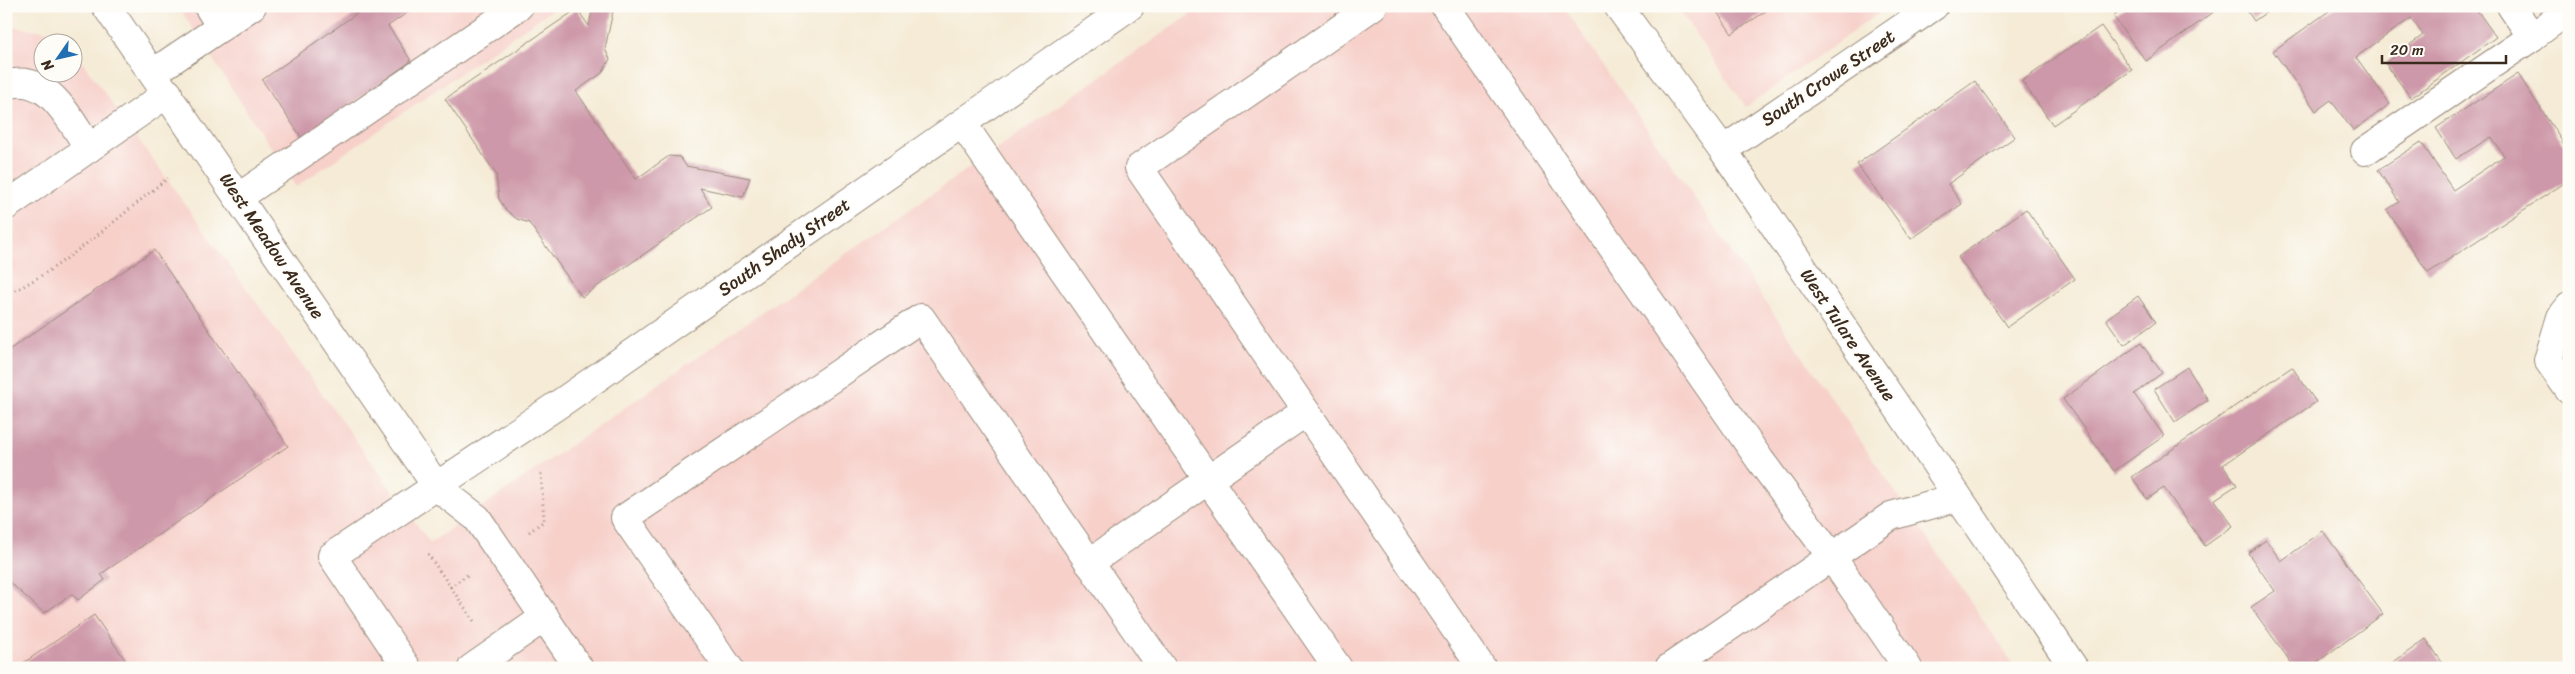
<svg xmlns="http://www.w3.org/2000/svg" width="2575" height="674" viewBox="0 0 2575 674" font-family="Sriracha,sans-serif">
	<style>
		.built { fill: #f7d0ca }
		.building { fill: #cd98a9 }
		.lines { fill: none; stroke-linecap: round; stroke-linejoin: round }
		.minor-casing { stroke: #988a7a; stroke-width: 30 }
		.path { stroke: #988a7a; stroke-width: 3; stroke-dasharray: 1 4; stroke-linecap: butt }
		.minor { stroke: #fff; stroke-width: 28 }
		.labels { text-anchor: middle; stroke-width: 4; stroke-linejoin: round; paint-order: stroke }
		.street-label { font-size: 18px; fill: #3b2a1e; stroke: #fdfcf7 }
	</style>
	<rect width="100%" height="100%" fill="#fdfcf7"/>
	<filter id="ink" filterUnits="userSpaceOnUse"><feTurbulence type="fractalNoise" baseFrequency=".02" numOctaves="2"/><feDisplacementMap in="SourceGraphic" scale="10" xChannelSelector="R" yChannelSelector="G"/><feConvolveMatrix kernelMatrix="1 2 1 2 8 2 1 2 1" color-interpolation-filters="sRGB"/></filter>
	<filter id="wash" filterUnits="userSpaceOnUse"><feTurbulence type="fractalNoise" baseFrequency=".0096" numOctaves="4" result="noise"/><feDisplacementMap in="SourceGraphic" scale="20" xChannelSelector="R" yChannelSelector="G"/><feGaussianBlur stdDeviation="1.12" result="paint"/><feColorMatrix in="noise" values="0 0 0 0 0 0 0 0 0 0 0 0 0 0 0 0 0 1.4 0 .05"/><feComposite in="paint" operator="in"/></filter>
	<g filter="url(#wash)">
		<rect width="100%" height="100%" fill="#f5ebd6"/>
		<!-- built -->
		<g class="built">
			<polygon points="178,6 557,6 296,187"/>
			<polygon points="1202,6 1563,6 2016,668 6,668 6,26 61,33 68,42 42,42 42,72 72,72 73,49 430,543"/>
			<polygon points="1676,6 1889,6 1746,107"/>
		</g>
		<g id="blocks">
			<!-- building -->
			<g class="building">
				<polygon points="367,6 417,6 388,26 410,59 410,62 302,138 262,80"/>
				<polygon points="593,6 614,6 605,49 610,59 602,73 576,91 636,179 669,156 680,157 686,166 750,178 743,197 700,188 712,207 582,297 529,223 517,219 506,210 499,199 496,174 445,99 577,9 589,26"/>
				<polygon points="1713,6 1773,6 1732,34"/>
				<polygon points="2126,6 2222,6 2146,61 2113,16"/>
				<polygon points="2244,6 2275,6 2254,21"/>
				<polygon points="2336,6 2474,6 2496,37 2411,98 2385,63 2423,35 2411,18 2356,57 2390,104 2353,131 2331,100 2316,111 2273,51"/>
				<polygon points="2101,26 2132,70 2053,125 2022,81"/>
				<polygon points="2518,74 2569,152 2569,180 2428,273 2387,210 2399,202 2378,170 2421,142 2453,190 2504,156 2491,137 2456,159 2436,128"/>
				<polygon points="1975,81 2015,137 1948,184 1962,204 1911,239 1857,164"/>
				<polygon points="2026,209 2075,279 2007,327 1958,257"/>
				<polygon points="154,250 288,446 101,574 105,580 78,600 72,594 44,613 6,579 6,352"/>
				<polygon points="2138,296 2156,322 2124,345 2106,319"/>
				<polygon points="2141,343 2162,373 2134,394 2164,436 2114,471 2063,399"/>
				<polygon points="2187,367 2208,400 2175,422 2154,389"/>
				<polygon points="2292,367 2316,402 2223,465 2237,485 2214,500 2233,526 2205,546 2164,488 2147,499 2132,477"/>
				<polygon points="2323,531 2383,614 2309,668 2295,668 2251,607 2275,591 2248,553 2266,540 2281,561"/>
				<polygon points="94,615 131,668 16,668"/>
				<polygon points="2426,639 2446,668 2385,668"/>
			</g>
		</g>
	</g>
	<g filter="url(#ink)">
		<use href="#blocks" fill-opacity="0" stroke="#988a7a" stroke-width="1"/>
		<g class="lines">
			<defs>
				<g id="minor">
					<polyline points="106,6 437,487 477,518 579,668"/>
					<polyline points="208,6 221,27"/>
					<polyline points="1445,6 1760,460 1831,556 1908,668"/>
					<polyline points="1618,6 1723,150 2074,668"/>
					<polyline points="2511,6 2532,37 2569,10"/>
					<polyline points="153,73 252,6"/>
					<path d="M6 85C48 71 70 121 89 148"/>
					<polyline points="962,123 1338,668"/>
					<polyline points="1723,150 1934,6"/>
					<polyline points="2365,151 2532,37"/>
					<polyline points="239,197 519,6"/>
					<polyline points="6,206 168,93"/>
					<polyline points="2569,307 2561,317 2548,360 2569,390"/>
					<polyline points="1306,412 1139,168 1373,6"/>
					<polyline points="1089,563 1306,412 1482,668"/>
					<polyline points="407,668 332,556 565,400 1130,6"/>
					<polyline points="472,668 545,617"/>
					<polyline points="729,668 625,518 921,318 1162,668"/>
					<polyline points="1669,668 1891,516 1958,497"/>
				</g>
			</defs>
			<!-- minor casing -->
			<use href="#minor" class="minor-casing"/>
			<!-- path -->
			<g class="path">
				<path d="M6 295C65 267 117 218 168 178"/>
				<polyline points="529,532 544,521 541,471"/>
				<polyline points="428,554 476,624"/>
				<polyline points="450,587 470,573"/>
			</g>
			<!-- minor -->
			<use href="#minor" class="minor"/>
		</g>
	</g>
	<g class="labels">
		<!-- street labels -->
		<g class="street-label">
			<text transform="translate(1828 78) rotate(-34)" y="6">South Crowe Street</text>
			<text transform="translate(272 246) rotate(56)" y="6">West Meadow Avenue</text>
			<text transform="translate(784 247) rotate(-35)" y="6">South Shady Street</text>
			<text transform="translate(1848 335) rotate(56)" y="6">West Tulare Avenue</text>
		</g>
	</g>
	<!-- margin -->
	<rect width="2575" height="674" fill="none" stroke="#fdfcf7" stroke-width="25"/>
	<!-- north arrow -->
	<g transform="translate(58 58) rotate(236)"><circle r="24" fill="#fdfcf7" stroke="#afa8a0"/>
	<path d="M0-4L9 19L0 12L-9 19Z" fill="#1f6fb2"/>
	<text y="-8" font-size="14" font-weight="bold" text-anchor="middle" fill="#3b2a1e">N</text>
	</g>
	<!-- scale -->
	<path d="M2382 55v8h124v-8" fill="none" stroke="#3b2a1e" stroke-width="2.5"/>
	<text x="2390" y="55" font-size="15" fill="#3b2a1e" stroke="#fdfcf7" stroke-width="4" paint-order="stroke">20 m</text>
</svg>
